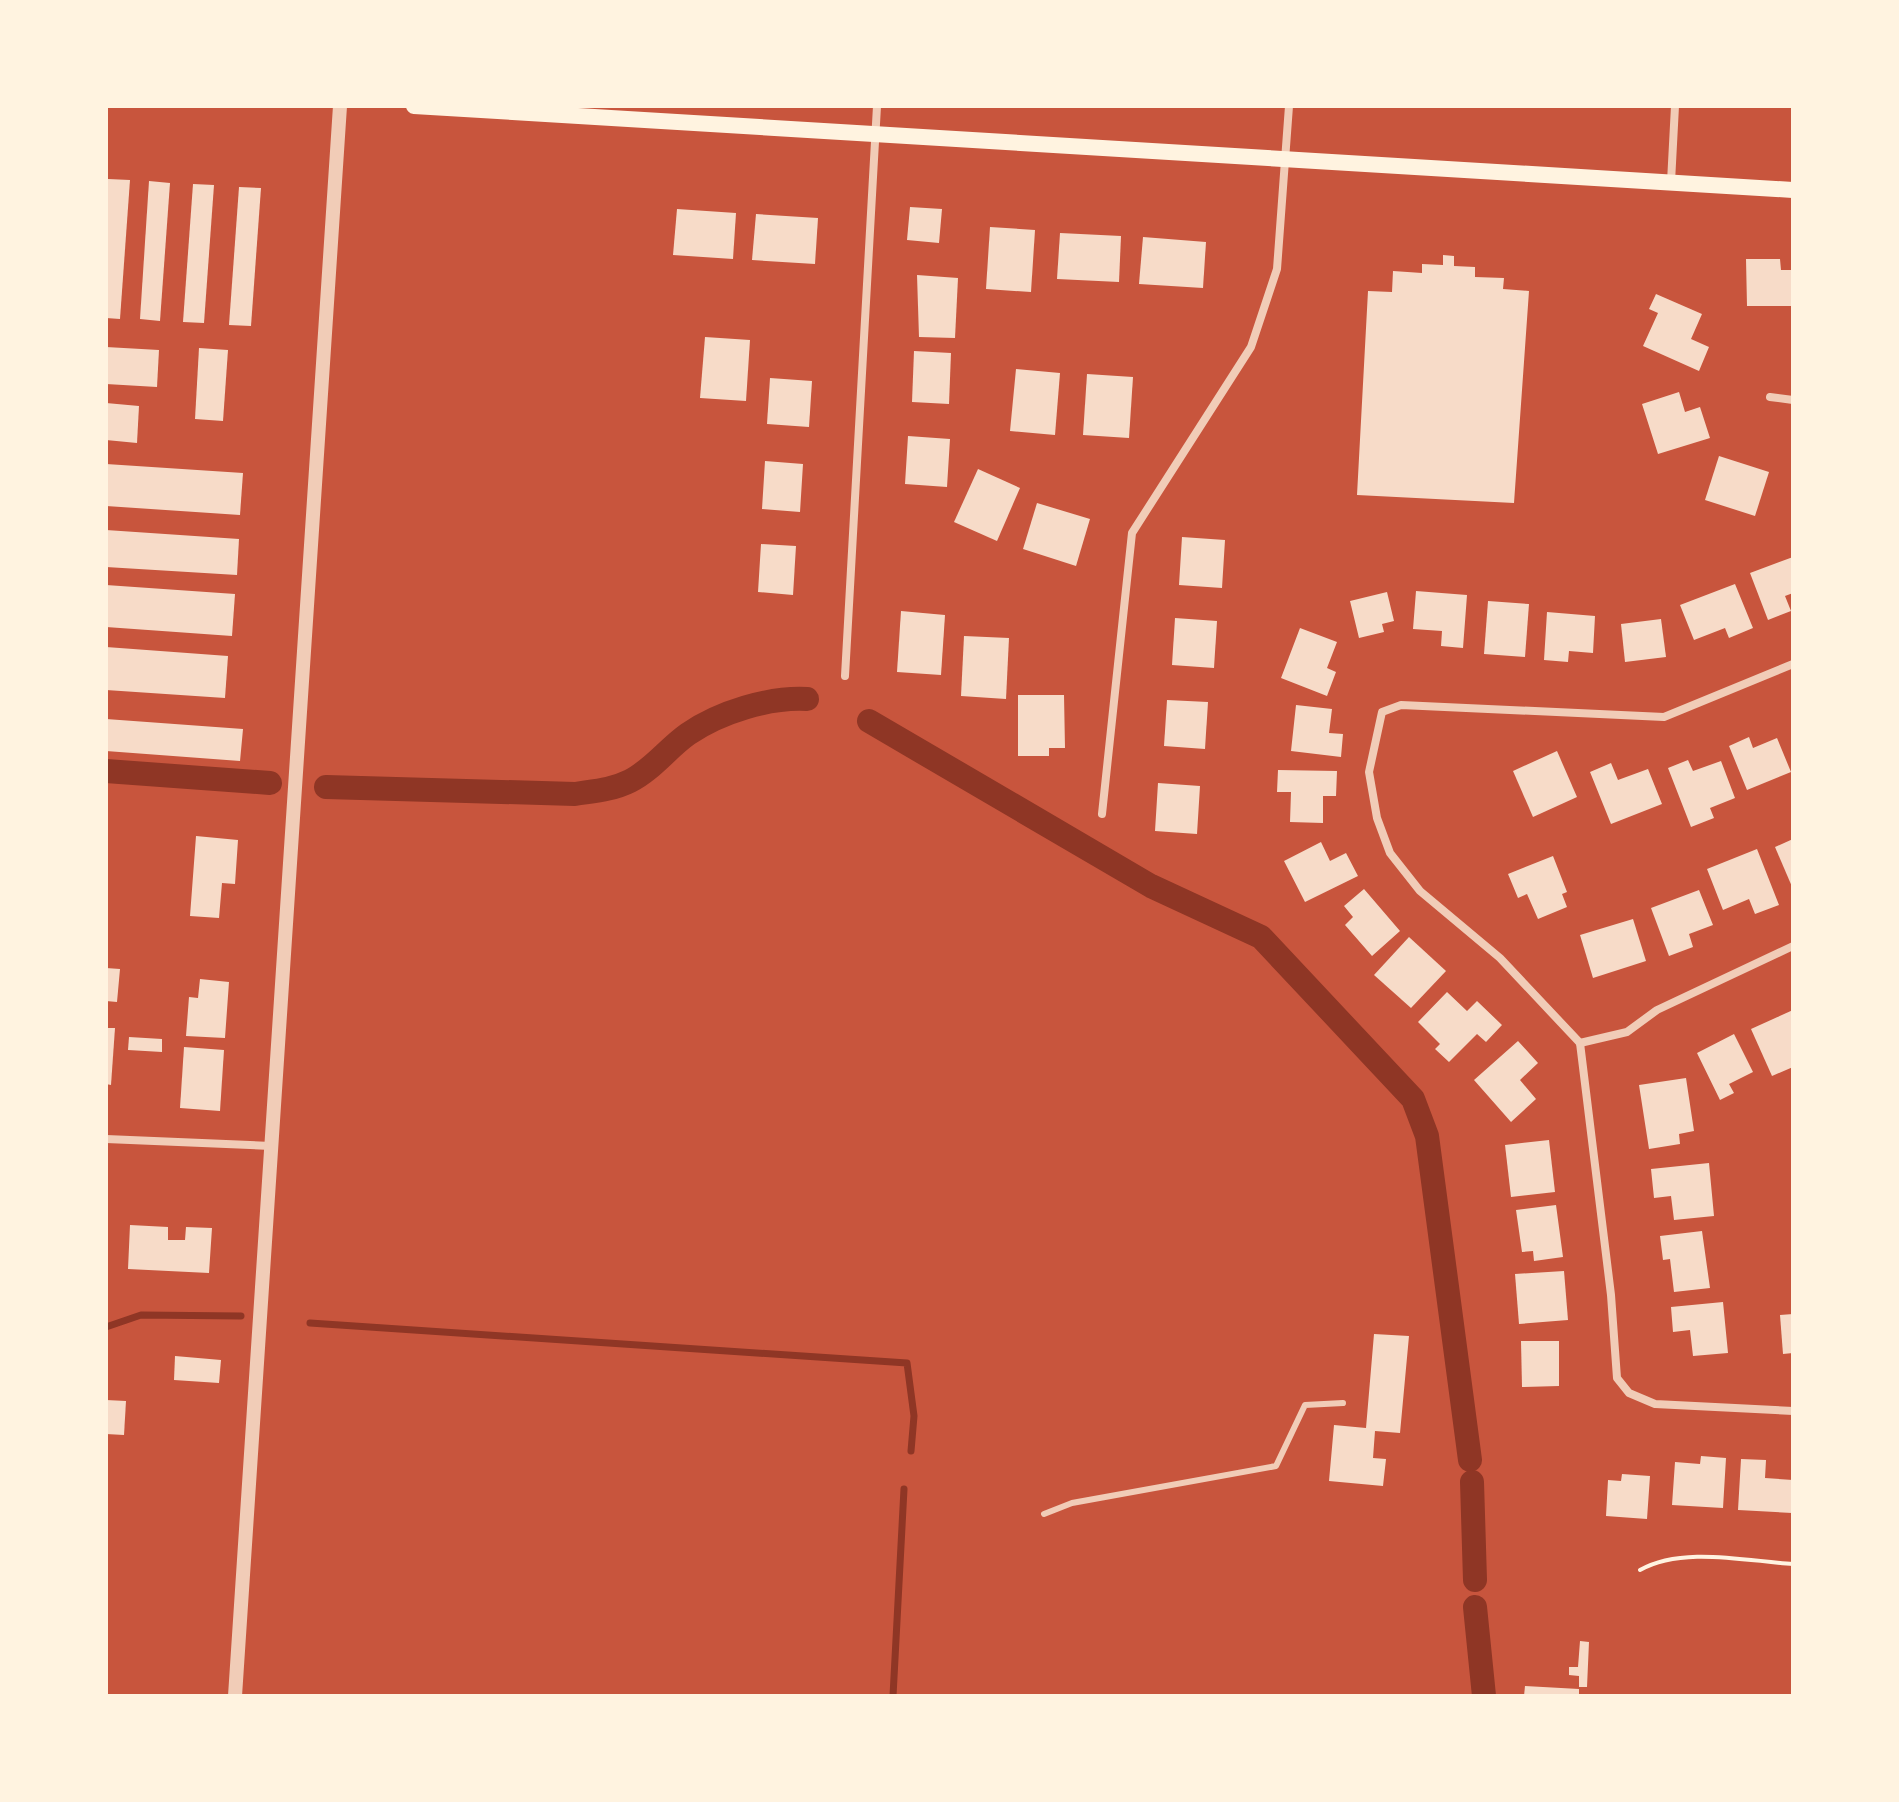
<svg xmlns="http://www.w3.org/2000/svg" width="1899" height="1802" viewBox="0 0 1899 1802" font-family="'Alegreya Sans',sans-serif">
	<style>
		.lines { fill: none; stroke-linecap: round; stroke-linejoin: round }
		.stream { stroke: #8f3625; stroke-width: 7 }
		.canal { stroke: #8f3625; stroke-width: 24 }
		.building { fill: #f7dbc8 }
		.path { stroke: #fff3e0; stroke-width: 4 }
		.service { stroke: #f1ccb7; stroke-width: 6 }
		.minor { stroke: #f1ccb7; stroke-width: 8 }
		.tertiary { stroke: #f1ccb7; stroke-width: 14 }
		.secondary { stroke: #fff3e0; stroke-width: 16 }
	</style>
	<rect width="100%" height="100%" fill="#c8553d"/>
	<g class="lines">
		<!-- stream -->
		<g class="stream">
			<polyline points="310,1323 907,1363 914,1416 911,1451"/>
			<polyline points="106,1327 141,1315 241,1316"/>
			<polyline points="893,1696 904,1489"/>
		</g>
		<!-- canal -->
		<g class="canal">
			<polyline points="869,721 1151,886 1261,937 1413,1099 1427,1136 1470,1460"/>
			<polyline points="106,771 270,783"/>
			<path d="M326 787 575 794C594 791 612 790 630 781 652 770 668 748 688 734 720 712 769 697 807 699"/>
			<polyline points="1472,1482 1475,1580"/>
			<polyline points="1475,1607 1484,1696"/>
		</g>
	</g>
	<!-- building -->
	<g class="building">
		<polygon points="108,179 130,180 120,319 106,318"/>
		<polygon points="149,181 170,183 160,321 140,319"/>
		<polygon points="193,184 214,185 204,323 183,322"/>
		<polygon points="239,187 261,188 251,326 229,325"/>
		<polygon points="910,207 942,209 939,243 907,240"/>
		<polygon points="677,209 736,213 733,259 673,255"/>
		<polygon points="756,214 818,218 815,264 752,260"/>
		<polygon points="990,227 1035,230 1031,292 986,289"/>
		<polygon points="1060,233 1121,236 1119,282 1057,279"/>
		<polygon points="1143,237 1206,242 1203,288 1139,284"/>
		<polygon points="1443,255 1454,256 1454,266 1475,267 1475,277 1504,278 1503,289 1529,291 1514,503 1357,495 1368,291 1392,292 1393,271 1422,273 1422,264 1443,265"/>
		<polygon points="1746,259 1780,259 1781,270 1793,270 1793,306 1747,306"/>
		<polygon points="917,275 958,278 955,338 919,337"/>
		<polygon points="1656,294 1702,314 1691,339 1709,347 1699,371 1643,346 1658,313 1649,309"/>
		<polygon points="705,337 750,340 746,401 700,398"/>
		<polygon points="106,347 159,350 157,387 106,384"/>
		<polygon points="199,348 228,350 223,421 195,419"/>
		<polygon points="914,351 951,353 949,404 912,402"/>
		<polygon points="1016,369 1060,373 1055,435 1010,431"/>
		<polygon points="1087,374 1133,377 1129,438 1083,435"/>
		<polygon points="770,378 812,381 809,427 767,424"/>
		<polygon points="1679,392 1685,412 1700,407 1710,438 1658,454 1642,404"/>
		<polygon points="106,403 139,406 137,443 106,440"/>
		<polygon points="908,436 950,439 947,487 905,484"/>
		<polygon points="1719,456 1769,472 1755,516 1705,500"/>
		<polygon points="765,461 803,464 800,512 762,509"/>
		<polygon points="106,464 243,473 240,515 106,506"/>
		<polygon points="978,469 1020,488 997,541 954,522"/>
		<polygon points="1037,503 1090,519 1076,566 1023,549"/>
		<polygon points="106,530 239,539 237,575 106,567"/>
		<polygon points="1182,537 1225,540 1222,588 1179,585"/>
		<polygon points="761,544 796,546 793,595 758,592"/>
		<polygon points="1793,557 1793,593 1785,596 1791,611 1768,620 1750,573"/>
		<polygon points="1735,584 1753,628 1729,638 1725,628 1694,640 1680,605"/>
		<polygon points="106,585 235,594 232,636 106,627"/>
		<polygon points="1416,591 1467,595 1463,648 1441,646 1442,631 1413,629"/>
		<polygon points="1387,592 1394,621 1382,624 1384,632 1359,638 1350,601"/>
		<polygon points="1488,601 1529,604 1525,657 1484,654"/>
		<polygon points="901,611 945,615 941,675 897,672"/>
		<polygon points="1547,612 1595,616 1593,653 1569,651 1568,662 1544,660"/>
		<polygon points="1175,618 1217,621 1214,668 1172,665"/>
		<polygon points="1661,619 1666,657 1625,662 1621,624"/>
		<polygon points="1300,628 1337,642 1327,668 1336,672 1327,696 1281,678"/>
		<polygon points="964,636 1009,638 1006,699 961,696"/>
		<polygon points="106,647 228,656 225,698 106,690"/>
		<polygon points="1018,695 1064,695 1065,748 1049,748 1049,756 1018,756"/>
		<polygon points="1167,700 1208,702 1205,749 1164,746"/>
		<polygon points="1296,705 1332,709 1329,733 1343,734 1341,757 1291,751"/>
		<polygon points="106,719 243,729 240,761 106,751"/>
		<polygon points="1749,737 1753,748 1777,738 1791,772 1747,790 1729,746"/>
		<polygon points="1557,751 1577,797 1533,817 1513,771"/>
		<polygon points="1688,760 1693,771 1721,761 1735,798 1710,808 1714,818 1691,827 1668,768"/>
		<polygon points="1611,763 1618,780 1648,769 1662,804 1611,824 1590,772"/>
		<polygon points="1278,770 1337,771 1336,796 1323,796 1323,823 1290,822 1291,792 1277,792"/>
		<polygon points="1158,783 1200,786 1197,834 1155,831"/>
		<polygon points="196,836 238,840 235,884 222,883 219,918 190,916"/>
		<polygon points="1793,839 1793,889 1775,847"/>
		<polygon points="1321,842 1330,861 1346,853 1358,876 1305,902 1284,861"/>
		<polygon points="1757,849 1779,905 1755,914 1749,899 1723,910 1707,869"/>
		<polygon points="1553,856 1567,892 1562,894 1567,907 1538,919 1527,894 1518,898 1508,874"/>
		<polygon points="1364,889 1400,931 1372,956 1345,925 1353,917 1344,906"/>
		<polygon points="1699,890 1713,925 1689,934 1693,947 1669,956 1651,908"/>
		<polygon points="1633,919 1646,961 1593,978 1580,935"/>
		<polygon points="1409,937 1446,971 1411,1008 1374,975"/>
		<polygon points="106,968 120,969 117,1002 106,1001"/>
		<polygon points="200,979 229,982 225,1038 186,1036 189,997 198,998"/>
		<polygon points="1447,992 1467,1011 1477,1001 1502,1025 1486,1042 1477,1034 1449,1062 1435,1049 1440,1044 1418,1022"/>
		<polygon points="1793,1010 1793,1067 1772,1076 1751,1029"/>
		<polygon points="106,1028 115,1028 111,1085 106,1084"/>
		<polygon points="1734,1034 1753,1072 1729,1084 1734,1093 1720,1100 1697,1053"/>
		<polygon points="129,1037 162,1039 162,1052 128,1050"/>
		<polygon points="1518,1041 1538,1063 1520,1080 1536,1099 1511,1122 1474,1080"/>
		<polygon points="184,1047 224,1050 220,1111 180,1108"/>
		<polygon points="1686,1078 1694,1131 1679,1134 1680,1144 1649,1149 1639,1085"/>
		<polygon points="1549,1140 1555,1192 1511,1197 1505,1145"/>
		<polygon points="1709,1163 1714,1216 1674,1220 1671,1196 1654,1198 1651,1169"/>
		<polygon points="1556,1205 1563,1257 1534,1261 1533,1251 1522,1252 1516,1210"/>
		<polygon points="130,1225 168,1227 168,1240 185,1240 186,1227 212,1228 209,1273 128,1269"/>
		<polygon points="1702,1231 1710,1288 1674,1292 1670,1259 1663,1260 1660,1236"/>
		<polygon points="1564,1271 1568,1320 1519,1324 1515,1274"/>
		<polygon points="1723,1302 1728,1353 1693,1356 1690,1330 1673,1332 1671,1307"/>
		<polygon points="1793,1314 1793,1353 1783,1354 1780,1315"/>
		<polygon points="1374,1334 1409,1336 1400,1433 1375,1431 1373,1458 1386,1459 1383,1486 1329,1481 1334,1425 1366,1428"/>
		<polygon points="1521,1341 1559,1341 1559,1386 1522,1387"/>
		<polygon points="175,1356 221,1360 219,1383 174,1380"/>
		<polygon points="106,1400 126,1401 124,1435 106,1434"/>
		<polygon points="1701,1456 1726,1458 1723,1508 1672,1505 1675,1462 1700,1464"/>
		<polygon points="1741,1459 1766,1460 1765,1478 1793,1480 1792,1513 1738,1510"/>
		<polygon points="1622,1474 1650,1476 1647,1519 1606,1516 1608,1480 1621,1481"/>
		<polygon points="1580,1641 1589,1642 1587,1687 1579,1687 1579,1676 1569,1675 1569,1667 1578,1667"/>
		<polygon points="1525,1686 1579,1689 1579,1696 1524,1696"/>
	</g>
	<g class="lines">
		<!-- path -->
		<path class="path" d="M1640 1570C1682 1546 1746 1561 1793 1564"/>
		<!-- service -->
		<polyline class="service" points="1044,1514 1072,1503 1276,1466 1305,1405 1343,1403"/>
		<!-- minor -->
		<g class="minor">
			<polyline points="1671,182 1675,106"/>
			<polyline points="1770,397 1793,400"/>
			<polyline points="1793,664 1664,717 1401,705 1382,712 1369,772 1377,818 1390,853 1420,891 1500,958 1580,1043 1611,1295 1617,1378 1629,1393 1655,1404 1793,1411"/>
			<polyline points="845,676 877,106"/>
			<polyline points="1102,814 1132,533 1251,347 1277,269 1289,106"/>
			<polyline points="1580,1043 1627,1032 1657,1010 1793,946"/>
			<polyline points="106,1139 271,1146"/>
		</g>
		<!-- tertiary -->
		<polyline class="tertiary" points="235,1696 340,106"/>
		<!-- secondary -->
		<polyline class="secondary" points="414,106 1793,190"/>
	</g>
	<!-- border -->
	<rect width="1899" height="1802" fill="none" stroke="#fff3e0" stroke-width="216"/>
</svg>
